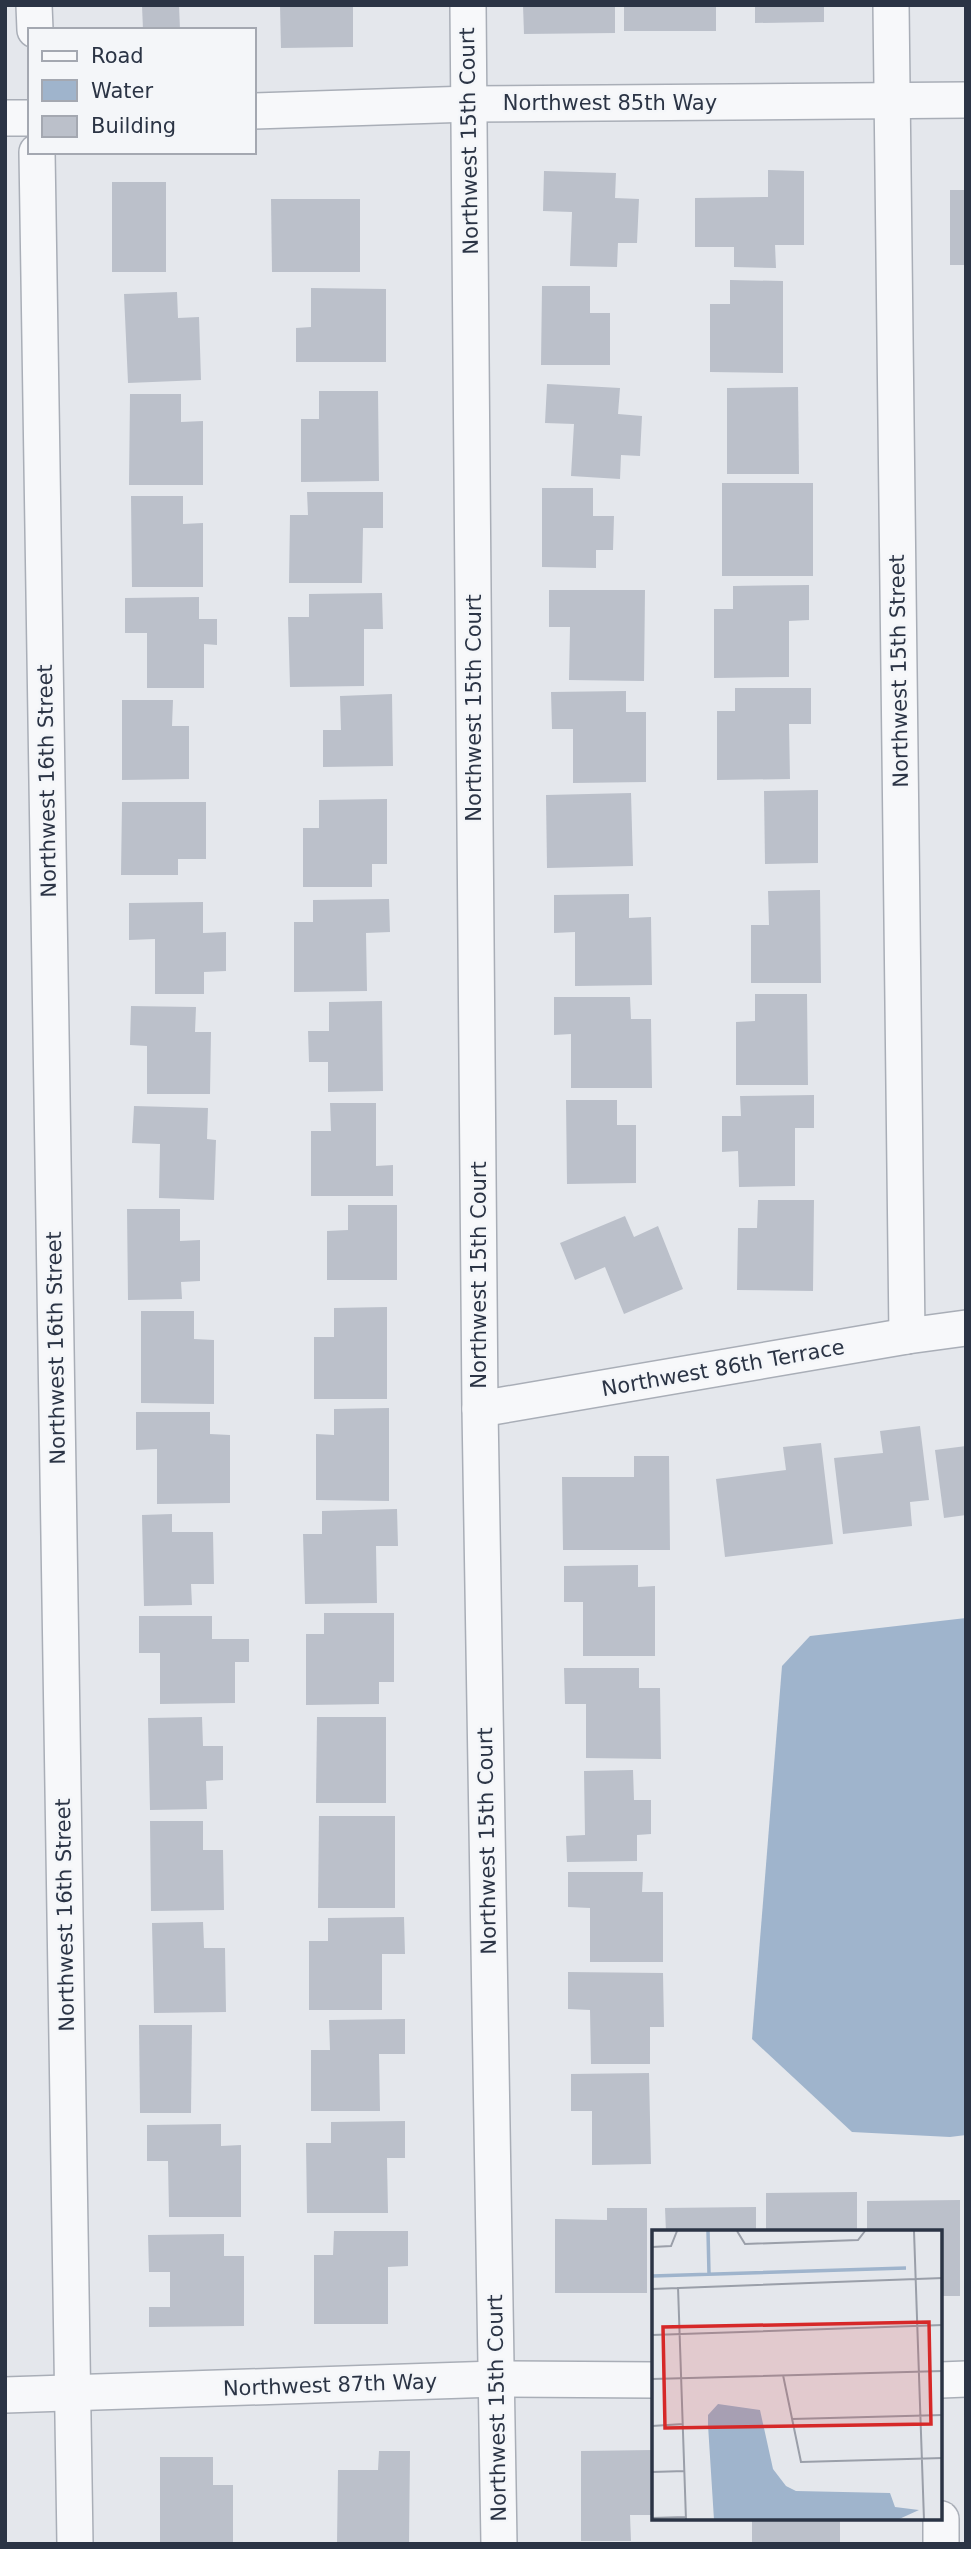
<svg xmlns="http://www.w3.org/2000/svg" width="971" height="2549" viewBox="0 0 971 2549" font-family="'DejaVu Sans',sans-serif">
	<style>
		.water { fill: #9fb4cc }
		.building { fill: #bbc0ca }
		.lines { fill: none; stroke-linecap: round; stroke-linejoin: round }
		.street-casing { stroke: #a9aeb7; stroke-width: 38 }
		.street { stroke: #f7f8fa; stroke-width: 35 }
		.labels { text-anchor: middle; stroke-width: 5; stroke-linejoin: round; paint-order: stroke }
		.street-label { font-size: 21px; fill: #2b3445; stroke: #f4f6f9 }
		.inset-river { fill: none; stroke: #9fb4cc; stroke-width: 3.5 }
		.inset-road { fill: none; stroke: #9a9fa9; stroke-width: 2 }
		.view { fill: #d62828; fill-opacity: 0.15; stroke: #d62828; stroke-width: 3.5 }
		.inset-edge { fill: none; stroke: #2b3445; stroke-width: 3.5 }
	</style>
	<rect width="100%" height="100%" fill="#e4e7ec"/>
	<!-- water -->
	<polygon class="water" points="966,1618 966,2135 950,2137 852,2132 752,2039 782,1666 810,1636"/>
	<!-- building -->
	<g class="building">
		<polygon points="142,5 179,5 180,30 143,30"/>
		<polygon points="280,5 353,5 353,47 281,48"/>
		<polygon points="523,5 615,5 615,33 524,34"/>
		<rect x="624" y="5" width="92" height="26"/>
		<polygon points="755,5 824,5 824,22 755,23"/>
		<polygon points="768,170 804,171 804,245 775,245 776,268 734,267 734,247 695,247 695,198 768,197"/>
		<polygon points="544,171 616,173 615,198 639,199 637,243 618,243 617,267 570,266 572,212 543,211"/>
		<rect x="112" y="182" width="54" height="90"/>
		<rect x="950" y="190" width="16" height="75"/>
		<polygon points="271,199 360,199 360,272 272,272"/>
		<polygon points="730,280 783,281 783,373 710,372 710,304 730,304"/>
		<polygon points="542,286 590,286 590,313 610,313 610,365 541,365"/>
		<polygon points="311,288 386,289 386,362 296,362 296,328 311,327"/>
		<polygon points="177,292 178,318 199,317 201,380 128,383 124,294"/>
		<polygon points="547,384 620,388 618,414 642,416 640,456 621,455 620,479 571,476 574,424 545,423"/>
		<polygon points="798,387 799,474 727,474 727,388"/>
		<polygon points="319,391 378,391 379,481 301,482 301,419 319,419"/>
		<polygon points="130,394 181,394 181,422 203,421 203,485 129,485"/>
		<rect x="722" y="483" width="91" height="93"/>
		<polygon points="542,488 593,488 593,516 614,516 613,550 596,550 596,568 542,567"/>
		<polygon points="307,492 383,492 383,528 363,528 362,583 289,583 290,515 308,515"/>
		<polygon points="131,496 183,496 183,524 203,523 203,587 132,587"/>
		<polygon points="809,585 809,620 789,621 789,677 714,678 714,609 733,609 733,586"/>
		<polygon points="549,590 645,590 644,681 569,680 570,627 549,627"/>
		<polygon points="382,593 383,629 364,629 364,686 290,687 288,617 309,617 309,594"/>
		<polygon points="199,597 199,619 217,619 217,645 204,644 204,688 147,688 147,633 125,633 125,598"/>
		<polygon points="735,688 811,688 811,724 789,724 790,779 717,780 717,711 735,711"/>
		<polygon points="626,691 626,712 646,712 646,782 573,783 573,729 552,729 551,692"/>
		<polygon points="392,694 393,766 323,767 323,730 341,730 340,696"/>
		<polygon points="122,700 173,700 172,726 189,726 189,779 122,780"/>
		<polygon points="818,790 818,863 765,864 764,791"/>
		<polygon points="631,793 633,866 547,868 546,795"/>
		<polygon points="387,799 387,864 372,864 372,887 303,887 303,828 319,828 319,800"/>
		<polygon points="122,802 206,802 206,859 178,859 178,875 121,875"/>
		<polygon points="820,890 821,983 751,983 751,925 769,925 768,891"/>
		<polygon points="629,894 629,918 651,917 652,985 575,986 575,932 554,933 554,895"/>
		<polygon points="389,899 390,932 366,933 367,991 294,992 294,922 313,922 313,900"/>
		<polygon points="203,902 203,933 226,932 226,971 204,972 204,994 155,994 155,939 129,940 129,903"/>
		<polygon points="755,994 807,994 808,1085 736,1085 736,1022 755,1021"/>
		<polygon points="554,997 630,997 631,1019 651,1019 652,1088 571,1088 571,1034 554,1035"/>
		<polygon points="382,1001 383,1091 328,1092 328,1062 309,1062 308,1031 329,1031 329,1002"/>
		<polygon points="131,1006 196,1007 195,1032 211,1032 210,1094 147,1094 147,1046 130,1045"/>
		<polygon points="814,1095 814,1128 795,1128 795,1186 739,1187 738,1151 722,1152 722,1116 741,1116 740,1096"/>
		<polygon points="566,1100 617,1100 617,1125 636,1125 636,1183 567,1184"/>
		<polygon points="330,1103 376,1103 376,1166 393,1165 393,1196 311,1196 311,1131 331,1131"/>
		<polygon points="134,1106 208,1108 207,1139 216,1140 214,1200 159,1198 160,1144 132,1143"/>
		<polygon points="758,1200 814,1200 813,1291 737,1290 738,1228 757,1228"/>
		<polygon points="348,1205 397,1205 397,1280 327,1280 327,1231 348,1230"/>
		<polygon points="127,1209 180,1209 180,1241 200,1240 200,1281 181,1282 182,1299 128,1300"/>
		<polygon points="625,1216 634,1237 658,1226 683,1289 624,1314 605,1267 575,1280 560,1243"/>
		<polygon points="387,1307 387,1399 314,1399 314,1337 334,1337 334,1308"/>
		<polygon points="141,1311 194,1311 194,1339 214,1340 214,1404 141,1403"/>
		<polygon points="389,1408 389,1501 316,1500 316,1434 334,1435 334,1409"/>
		<polygon points="136,1412 210,1412 210,1434 230,1435 230,1503 157,1504 157,1449 136,1450"/>
		<polygon points="920,1426 929,1500 910,1502 912,1526 843,1534 834,1458 883,1453 880,1431"/>
		<polygon points="821,1443 833,1544 725,1557 716,1479 786,1470 783,1447"/>
		<polygon points="966,1446 966,1515 944,1518 935,1450"/>
		<polygon points="634,1456 669,1456 670,1550 563,1550 562,1477 634,1477"/>
		<polygon points="397,1509 398,1546 376,1546 377,1603 305,1604 303,1534 322,1534 322,1511"/>
		<polygon points="172,1514 172,1532 213,1532 214,1584 191,1584 192,1605 144,1606 142,1515"/>
		<polygon points="638,1565 638,1587 655,1586 655,1656 583,1656 583,1602 564,1602 564,1566"/>
		<polygon points="324,1613 394,1613 394,1682 379,1682 379,1704 306,1705 306,1634 324,1634"/>
		<polygon points="139,1616 212,1616 212,1639 249,1639 249,1662 235,1662 235,1703 160,1704 160,1653 139,1653"/>
		<polygon points="564,1668 639,1668 639,1688 660,1688 661,1759 586,1758 586,1704 565,1704"/>
		<polygon points="202,1717 203,1746 223,1746 223,1780 206,1781 207,1809 150,1810 148,1718"/>
		<polygon points="317,1717 386,1717 386,1803 316,1803"/>
		<polygon points="633,1770 634,1800 651,1800 651,1834 637,1835 637,1861 567,1862 566,1836 585,1835 584,1771"/>
		<polygon points="319,1816 395,1816 395,1908 318,1908"/>
		<polygon points="150,1821 203,1821 203,1850 223,1850 224,1910 151,1911"/>
		<polygon points="568,1872 643,1872 642,1892 663,1892 663,1962 590,1962 590,1908 568,1907"/>
		<polygon points="404,1917 405,1954 382,1954 382,2010 309,2010 309,1941 328,1941 328,1918"/>
		<polygon points="203,1922 204,1948 225,1948 226,2012 154,2013 152,1923"/>
		<polygon points="568,1972 663,1973 664,2027 650,2027 650,2064 591,2064 590,2010 568,2009"/>
		<polygon points="405,2019 405,2054 379,2054 380,2111 311,2111 311,2050 330,2050 329,2020"/>
		<polygon points="139,2025 192,2025 191,2113 140,2113"/>
		<polygon points="649,2073 651,2164 592,2165 592,2111 571,2111 571,2074"/>
		<polygon points="405,2121 405,2158 387,2158 388,2213 307,2213 306,2143 331,2143 331,2122"/>
		<polygon points="221,2124 221,2146 241,2145 241,2217 169,2217 168,2161 147,2161 147,2125"/>
		<polygon points="857,2192 857,2232 766,2232 766,2193"/>
		<polygon points="960,2200 960,2296 941,2296 941,2232 867,2232 867,2201"/>
		<polygon points="756,2207 756,2232 666,2232 665,2208"/>
		<polygon points="607,2208 647,2208 647,2293 555,2293 555,2219 607,2220"/>
		<polygon points="334,2231 408,2231 408,2266 388,2267 388,2324 314,2324 314,2255 333,2255"/>
		<polygon points="224,2234 224,2256 244,2256 244,2326 149,2327 149,2307 170,2307 170,2272 149,2272 148,2235"/>
		<polygon points="652,2450 652,2515 630,2515 631,2541 581,2541 581,2451"/>
		<polygon points="379,2451 410,2451 409,2544 337,2544 338,2470 378,2470"/>
		<polygon points="160,2457 213,2457 213,2485 233,2485 233,2544 160,2544"/>
		<rect x="752" y="2519" width="88" height="25"/>
	</g>
	<g class="lines">
		<defs>
			<g id="street">
				<polyline points="34,5 35,30"/>
				<polyline points="468,5 480,1409 499,2544"/>
				<polyline points="891,5 907,1336"/>
				<polyline points="254,111 470,104 966,100"/>
				<polyline points="5,118 30,118"/>
				<polyline points="37,152 75,2544"/>
				<polyline points="480,1409 907,1336 966,1328"/>
				<polyline points="941,2380 966,2379"/>
				<polyline points="5,2395 496,2379 654,2380"/>
				<polyline points="941,2519 941,2544"/>
			</g>
		</defs>
		<!-- street casing -->
		<use href="#street" class="street-casing"/>
		<!-- street -->
		<use href="#street" class="street"/>
	</g>
	<g class="labels">
		<!-- street labels -->
		<g class="street-label">
			<text x="610" y="110">Northwest 85th Way</text>
			<text transform="translate(469 141) rotate(-91)" y="7">Northwest 15th Court</text>
			<text transform="translate(899 671) rotate(-91)" y="7">Northwest 15th Street</text>
			<text transform="translate(474 708) rotate(-90)" y="7">Northwest 15th Court</text>
			<text transform="translate(47 781) rotate(-91)" y="7">Northwest 16th Street</text>
			<text transform="translate(479 1275) rotate(-90)" y="7">Northwest 15th Court</text>
			<text transform="translate(56 1348) rotate(-91)" y="7">Northwest 16th Street</text>
			<text transform="translate(723 1368) rotate(-10)" y="7">Northwest 86th Terrace</text>
			<text transform="translate(487 1841) rotate(-91)" y="7">Northwest 15th Court</text>
			<text transform="translate(65 1915) rotate(-91)" y="7">Northwest 16th Street</text>
			<text transform="translate(330 2385) rotate(-2)" y="7">Northwest 87th Way</text>
			<text transform="translate(497 2408) rotate(-91)" y="7">Northwest 15th Court</text>
		</g>
	</g>
	<!-- overview -->
	<g transform="translate(652 2230)">
		<rect width="290" height="290" fill="#e4e7ec"/>
		<path d="M66 174 108 180 121 239 134 256 144 261 238 263 243 277 267 280 245 290H62L56 195V185Z" fill="#9fb4cc"/>
		<path class="inset-river" d="M56 1 57 44M0 46 254 38"/>
		<path class="inset-road" d="M85 1 93 14 206 10 213 1M262 1 272 290M0 17 19 16 25 1M26 57 34 290M0 59 291 48M0 105 291 95M131 145 149 232 291 228M0 149 291 141M140 189 291 185M0 196 31 194M0 242 33 241M0 288 34 287"/>
		<path class="view" d="M277 92 279 194 13 198 11 97Z"/>
		<rect width="290" height="290" class="inset-edge"/>
	</g>
	<!-- border -->
	<rect width="971" height="2549" fill="none" stroke="#2b3445" stroke-width="14"/>
	<!-- legend -->
	<rect x="28" y="28" width="228" height="126" fill="#f4f6f9" stroke="#a4a8b1" stroke-width="2"/>
	<rect x="42" y="51" width="35" height="10" fill="#f7f8fa" stroke="#a4a8b1" stroke-width="2"/>
	<text x="91" y="63" font-size="21" fill="#2b3445">Road</text>
	<rect x="42" y="80" width="35" height="21" fill="#9fb4cc" stroke="#a4a8b1" stroke-width="2"/>
	<text x="91" y="98" font-size="21" fill="#2b3445">Water</text>
	<rect x="42" y="116" width="35" height="21" fill="#bbc0ca" stroke="#a4a8b1" stroke-width="2"/>
	<text x="91" y="133" font-size="21" fill="#2b3445">Building</text>
</svg>
